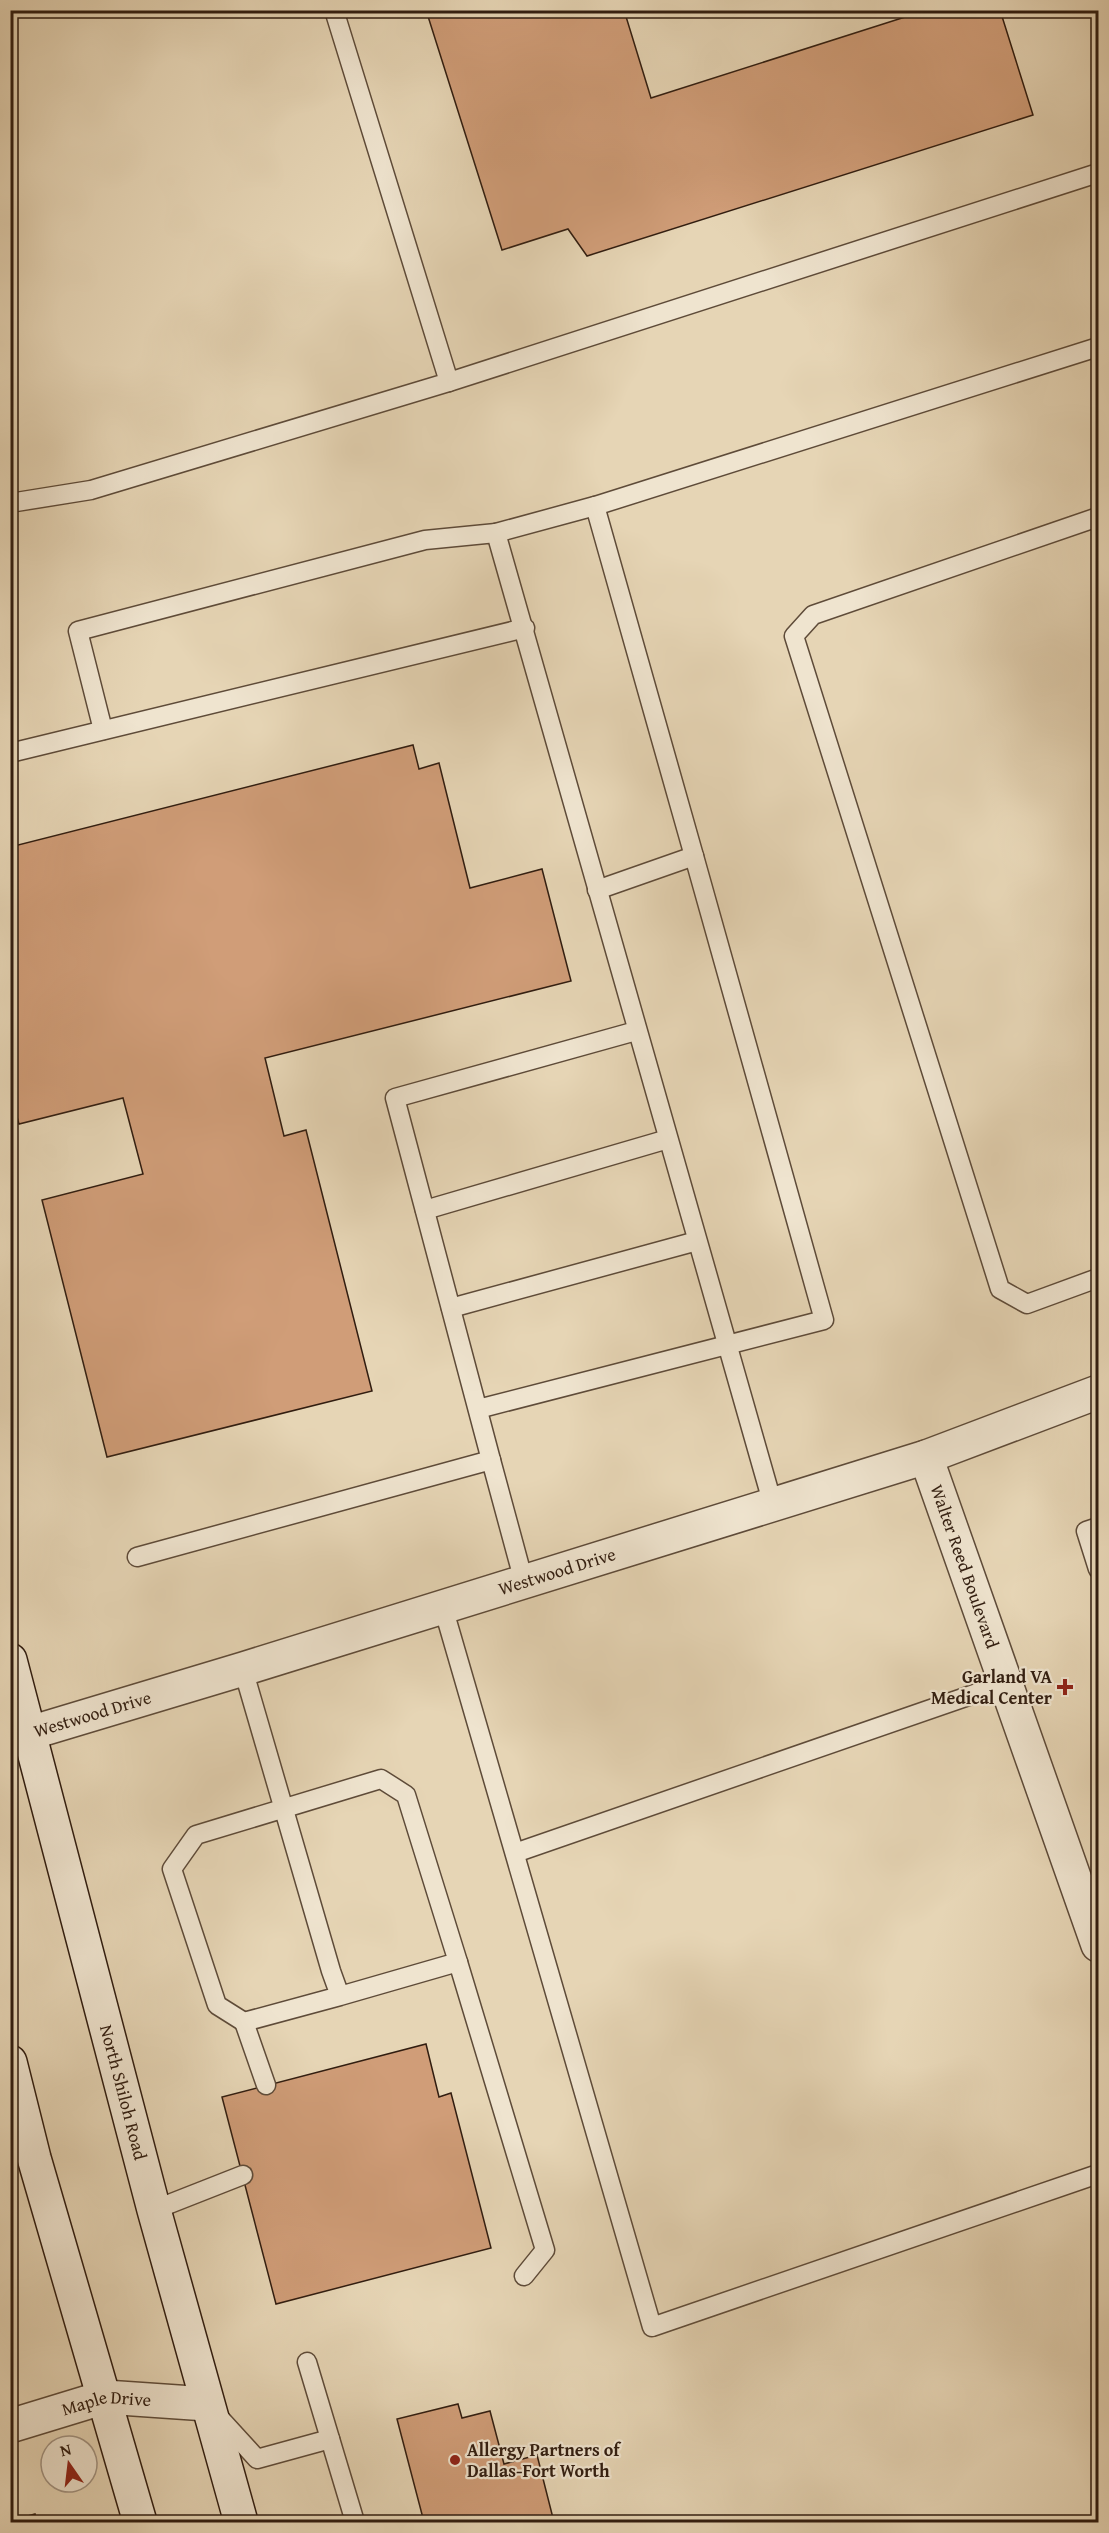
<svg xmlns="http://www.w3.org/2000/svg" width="1109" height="2533" viewBox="0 0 1109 2533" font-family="'Gentium Book Plus',serif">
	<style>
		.building { fill: #d09d78; stroke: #311d10; stroke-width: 1.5 }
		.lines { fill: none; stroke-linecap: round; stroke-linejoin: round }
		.service-casing { stroke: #5e4b39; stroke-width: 21 }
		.minor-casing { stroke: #5e4b39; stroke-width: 36 }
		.secondary-casing { stroke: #311d10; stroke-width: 36 }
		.service { stroke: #efe4cf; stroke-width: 18 }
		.minor { stroke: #efe4cf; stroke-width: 33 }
		.secondary { stroke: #efe4cf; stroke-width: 33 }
		.poi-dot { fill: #8f2418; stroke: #efe4cf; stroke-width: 2 }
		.labels { text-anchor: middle; stroke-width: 4.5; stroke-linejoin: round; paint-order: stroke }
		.street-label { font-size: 18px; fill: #311d10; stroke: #efe4cf }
		.poi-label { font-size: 18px; font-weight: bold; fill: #311d10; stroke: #efe4cf; text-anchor: end }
	</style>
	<rect width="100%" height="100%" fill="#e6d5b5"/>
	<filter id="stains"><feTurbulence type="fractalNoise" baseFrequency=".00333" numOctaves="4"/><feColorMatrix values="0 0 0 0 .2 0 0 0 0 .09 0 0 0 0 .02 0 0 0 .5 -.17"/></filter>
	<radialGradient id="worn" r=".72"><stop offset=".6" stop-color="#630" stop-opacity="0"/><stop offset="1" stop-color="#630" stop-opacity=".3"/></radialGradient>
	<!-- building -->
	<g class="building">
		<polygon points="426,10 624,10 651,98 927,10 1000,10 1033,115 587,256 568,229 502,250"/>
		<polygon points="413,745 419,769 439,763 470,888 542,869 571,981 265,1058 284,1136 306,1130 372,1391 107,1457 42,1200 143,1174 123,1098 19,1124 10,1092 10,847"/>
		<polygon points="426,2044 439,2097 451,2093 491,2248 276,2304 222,2097"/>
		<polygon points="458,2404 462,2418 490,2411 504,2464 537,2455 554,2522 424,2522 397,2419"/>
		<polygon points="35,2514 37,2522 10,2522 10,2521"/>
	</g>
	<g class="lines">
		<defs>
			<g id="service">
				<polyline points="449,382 1098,173"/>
				<polyline points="10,503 91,490 449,382 334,10"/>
				<polyline points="1098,517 813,615 794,636 1000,1289 1027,1304 1098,1278"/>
				<polyline points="496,533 595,506"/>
				<polyline points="103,730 78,631 425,540 496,533 773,1505"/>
				<polyline points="10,753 525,628"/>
				<polyline points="694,856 595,506 1098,347"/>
				<polyline points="425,1210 668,1139"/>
				<polyline points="451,1308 697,1241"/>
				<polyline points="478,1409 824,1320 694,856 597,890"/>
				<polyline points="491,1460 395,1098 636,1031"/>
				<polyline points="1098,1527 1086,1531 1098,1569"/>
				<polyline points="137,1557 491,1460 524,1582"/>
				<polyline points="443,1607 652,2327 1098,2174"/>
				<polyline points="243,1669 331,1971 340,1996 458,1962 406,1795 381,1779 196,1835 172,1869 217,2005 244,2022 340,1996"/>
				<polyline points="515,1853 1006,1683"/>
				<polyline points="458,1962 545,2250 524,2276"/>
				<polyline points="244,2022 266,2085"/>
				<polyline points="154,2210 243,2175"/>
				<polyline points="307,2362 355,2522"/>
				<polyline points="216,2414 257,2459 330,2439"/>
			</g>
			<g id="minor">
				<path id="s1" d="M926 1457 1098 1945"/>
				<path id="s2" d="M10 1739 243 1669 926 1457 1098 1392"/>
				<path id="s3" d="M10 2426 105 2397 207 2404"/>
			</g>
			<g id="secondary">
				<path id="s4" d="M10 1660 154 2210 241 2522"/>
				<polyline points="10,2062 34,2158 140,2522"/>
			</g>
		</defs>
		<!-- service casing -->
		<use href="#service" class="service-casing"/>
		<!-- minor casing -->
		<use href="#minor" class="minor-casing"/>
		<!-- secondary casing -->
		<use href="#secondary" class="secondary-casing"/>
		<!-- service -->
		<use href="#service" class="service"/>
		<!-- minor -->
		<use href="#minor" class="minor"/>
		<!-- secondary -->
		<use href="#secondary" class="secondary"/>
	</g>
	<!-- markers -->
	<g class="poi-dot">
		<path d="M1062 1678h6v6h6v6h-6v6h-6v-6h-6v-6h6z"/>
		<circle cx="455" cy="2460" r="6"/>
	</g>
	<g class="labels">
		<!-- street labels -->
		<g class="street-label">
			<text dy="6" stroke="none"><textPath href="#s1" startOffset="116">Walter Reed Boulevard</textPath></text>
			<text dy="6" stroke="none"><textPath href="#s2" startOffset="572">Westwood Drive</textPath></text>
			<text dy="6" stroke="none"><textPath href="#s2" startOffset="86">Westwood Drive</textPath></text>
			<text dy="6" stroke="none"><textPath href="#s4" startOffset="447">North Shiloh Road</textPath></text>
			<text dy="6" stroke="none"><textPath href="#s3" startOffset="100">Maple Drive</textPath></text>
		</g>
		<!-- poi labels -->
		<g class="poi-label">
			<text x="1052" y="1683">Garland VA<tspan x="1052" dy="21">Medical Center</tspan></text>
			<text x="467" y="2456" text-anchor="start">Allergy Partners of<tspan x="467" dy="21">Dallas-Fort Worth</tspan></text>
		</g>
	</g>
	<!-- margin -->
	<rect width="1109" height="2533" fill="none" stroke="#e6d5b5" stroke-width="36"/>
	<rect x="12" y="12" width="1085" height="2509" fill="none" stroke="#311d10" stroke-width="3"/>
	<rect x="18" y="18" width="1073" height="2497" fill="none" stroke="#311d10" stroke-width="1.5"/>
	<!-- north arrow -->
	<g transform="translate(69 2464) rotate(346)"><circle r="28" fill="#efe4cf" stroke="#a39483" stroke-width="1.5"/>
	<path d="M0-4.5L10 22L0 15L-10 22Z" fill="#8f2418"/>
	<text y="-9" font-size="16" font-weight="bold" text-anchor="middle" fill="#311d10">N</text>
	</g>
	<rect width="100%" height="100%" filter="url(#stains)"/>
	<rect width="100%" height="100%" fill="url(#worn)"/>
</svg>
